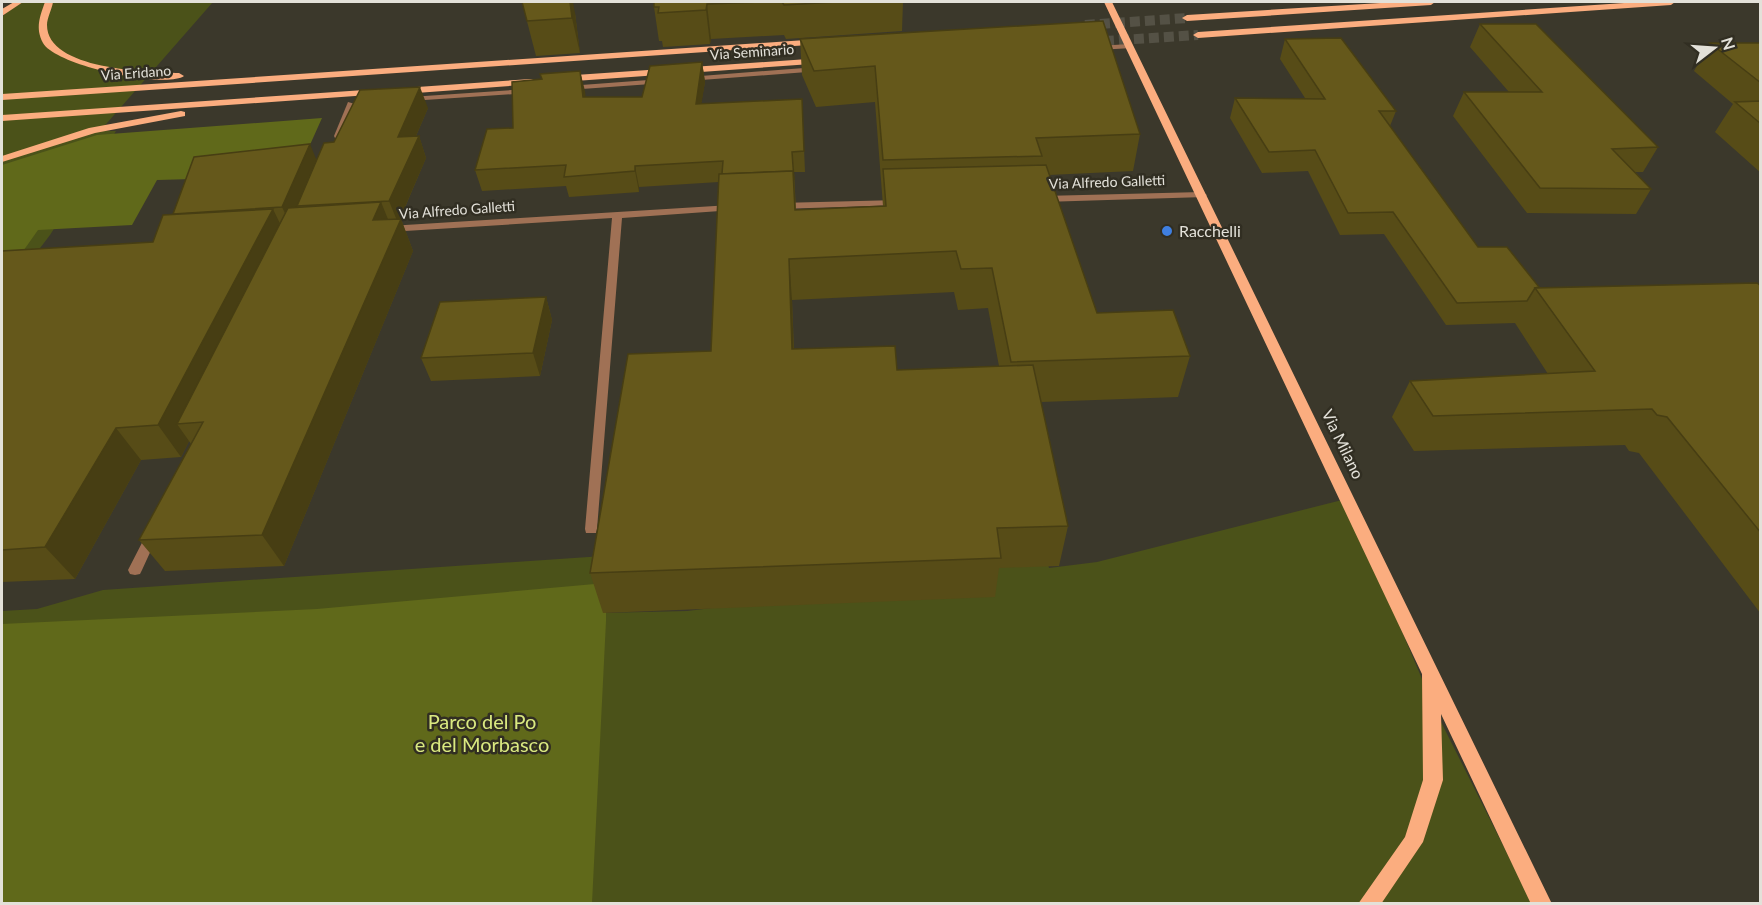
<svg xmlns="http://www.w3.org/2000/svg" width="1762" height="905" viewBox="0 0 1762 905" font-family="Lato,sans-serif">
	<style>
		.green { fill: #4b5219 }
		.forest { fill: #60691a }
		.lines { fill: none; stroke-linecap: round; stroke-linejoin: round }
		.primary-tunnel { stroke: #545145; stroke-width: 10; stroke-dasharray: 10 5; stroke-linecap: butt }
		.service { fill: #a07155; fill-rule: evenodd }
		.minor { fill: #a07155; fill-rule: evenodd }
		.primary { fill: #fbad7f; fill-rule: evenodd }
		.wall { fill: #574c17; fill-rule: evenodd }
		.shaded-wall { fill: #473e13 }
		.building { fill: #65581b; stroke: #473e13; stroke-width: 1.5 }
		.shop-dot { fill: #3f7fe0; stroke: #312e22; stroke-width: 2 }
		.labels { text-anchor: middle; stroke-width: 5; stroke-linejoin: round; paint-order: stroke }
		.far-street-label { font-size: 14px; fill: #e3e1d9; stroke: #312e22 }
		.poi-label { font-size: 16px; fill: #e3e1d9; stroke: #312e22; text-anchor: start }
		.street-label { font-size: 16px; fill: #e3e1d9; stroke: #312e22 }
		.near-park-label { font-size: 20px; fill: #dae980; stroke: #312e22 }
	</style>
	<rect width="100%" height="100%" fill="#3b382b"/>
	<!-- green -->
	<g class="green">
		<polygon points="18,2 213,2 100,131 116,131 50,235 2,298 2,17"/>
		<polygon points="1346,499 1436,712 1532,903 2,904 2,611 37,609 103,590 618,555 602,613 687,611 954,579 1045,554 1049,568 1097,562"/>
	</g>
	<!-- forest -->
	<g class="forest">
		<polygon points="322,118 296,176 157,180 132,225 38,230 2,281 2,165 97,135"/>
		<polygon points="606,583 606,621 592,903 2,903 2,624 317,609"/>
	</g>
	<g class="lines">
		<!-- primary-tunnel -->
		<g class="primary-tunnel">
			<polyline points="1085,25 1187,18"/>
			<polyline points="1089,42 1198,35"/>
		</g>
		<!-- service -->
		<g class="service">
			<polygon points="1129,44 1132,44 1132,48 1098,50 1094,48 1098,46"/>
			<polygon points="817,67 821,69 820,71 688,81 684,79 688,77"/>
			<polygon points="662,79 665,79 665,83 568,90 564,88 568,86"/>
			<polygon points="527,89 530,89 530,93 410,101 406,99 410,97"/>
		</g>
		<!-- minor -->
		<g class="minor">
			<polygon points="348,102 355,104 342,136 335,138 334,136"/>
			<polygon points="1202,192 1207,195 1205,197 1043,202 1038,199 1043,196"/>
			<polygon points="899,200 902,201 902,205 779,209 774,206 779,203"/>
			<polygon points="731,205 734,206 734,210 622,218 597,529 596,533 586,533 585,529 612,218 389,232 384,229 389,226"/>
			<polygon points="152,530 157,531 158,535 142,570 140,574 135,575 130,574 128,570 146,535 147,531"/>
		</g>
		<!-- primary -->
		<g class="primary">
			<polygon points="14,2 23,2 2,16 2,9"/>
			<path d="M45 2H53C52 9 47 18 47 25 47 70 148 72 179 73L184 76C166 89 56 66 43 43 35 28 40 16 45 2Z"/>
			<polygon points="1104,2 1112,2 1552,904 1531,904 1441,714 1443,780 1423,842 1381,904 1358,904 1405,837 1423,780 1422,674"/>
			<polygon points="1397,2 1435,2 1431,5 1187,21 1182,18 1187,15"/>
			<polygon points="1639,2 1675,2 1671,5 1198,38 1193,35 1198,32"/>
			<polygon points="820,39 825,42 823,44 2,100 2,94"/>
			<polygon points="822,58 827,61 825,63 561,82 556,79 561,76"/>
			<polygon points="531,79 535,80 535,84 403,94 398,91 403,88"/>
			<polygon points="379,89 384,92 383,94 2,121 2,115"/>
			<polygon points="181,111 185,112 185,116 95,133 2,162 2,156 89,128"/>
		</g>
	</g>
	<!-- wall -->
	<g class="wall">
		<polygon points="522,2 575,13 580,53 536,56"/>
		<polygon points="654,2 903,2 902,31 786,39 784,35 711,39 710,44 663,47 662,41 659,41 654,7"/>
		<polygon points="1480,24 1658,147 1643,172 1635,172 1651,189 1636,214 1527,213 1453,116 1464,92 1509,92 1470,47"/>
		<path d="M800 39 1140 134 1133 171 1049 175 1097 313 1190 356 1178 397 1041 402 1068 526 1059 566 999 568 995 597 603 613 590 573 711 351 719 182 639 187V192L569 197 566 186 482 191 475 170 513 128 542 79 580 71 585 97H642L702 62 705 82 701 104 802 99 805 172H794L796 210 883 206 875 102 816 107 802 75ZM954 292 958 310 988 308 999 366 897 370 794 349 792 300Z"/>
		<polygon points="1285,39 1396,111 1390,126 1478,247 1539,287 1761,286 1761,614 1639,453 1629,451 1625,445 1414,451 1392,417 1410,381 1548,374 1515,323 1446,325 1384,234 1340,235 1308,171 1262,173 1230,118 1235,98 1305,98 1280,59"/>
		<polygon points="1710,43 1761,43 1761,173 1715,132 1733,104 1694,71"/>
		<polygon points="428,108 416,136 419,136 426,158 400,219 401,219 413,251 284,566 165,571 139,540 191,444 189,441 181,457 141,460 75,579 2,582 2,251 153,242 173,215 173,214 316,160 334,142"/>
		<polygon points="546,297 552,320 540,376 431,381 421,358"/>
	</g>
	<!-- shaded-wall -->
	<g class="shaded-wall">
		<polygon points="570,2 573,2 575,13 580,53 572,18"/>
		<polygon points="707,4 711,39 710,44 706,10"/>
		<polygon points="702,62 705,82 698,125 696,104"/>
		<polygon points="580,71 585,91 588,117 583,97"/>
		<polygon points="420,87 428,108 406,159 398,137"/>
		<polygon points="419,136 426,158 398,223 389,201"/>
		<polygon points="310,144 319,166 297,206 300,213 293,230 282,207"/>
		<polygon points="635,166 639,187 639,192 635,171"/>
		<polygon points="381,202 394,234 373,220"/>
		<polygon points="273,209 288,240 177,424 189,441 181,457 158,425"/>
		<polygon points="401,219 413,251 284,566 262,535"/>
		<polygon points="789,259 792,300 795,390 792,349"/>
		<polygon points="546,297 552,320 540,376 533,353"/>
		<polygon points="116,428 141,460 75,579 45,547"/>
	</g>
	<!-- building -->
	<g class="building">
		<polygon points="522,2 570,2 572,18 527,21"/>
		<polygon points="654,2 762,2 707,4 706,10 658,13 659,7 654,7"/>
		<polygon points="782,2 836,2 784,5"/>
		<polygon points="1103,21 1140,134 1036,138 1042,156 883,160 875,66 814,71 800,39"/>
		<polygon points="1480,24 1536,24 1658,147 1612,149 1651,189 1540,188 1464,92 1542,92"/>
		<polygon points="1341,38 1396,111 1379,111 1478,247 1507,247 1539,287 1535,288 1527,301 1457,303 1393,212 1348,213 1315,150 1269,152 1235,98 1325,99 1285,39"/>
		<polygon points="1710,43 1761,43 1761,83"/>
		<polygon points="702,62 696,104 802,99 804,151 792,152 794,180 793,171 722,174 723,161 635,166 635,171 564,177 566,165 475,170 487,129 513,128 512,82 542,79 540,74 580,71 583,97 642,97 650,66"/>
		<polygon points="420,87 398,137 419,136 389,201 297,206 324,143 334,142 360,90"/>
		<polygon points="1761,101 1761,124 1735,102"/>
		<polygon points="310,144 282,207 173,214 194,157"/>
		<polygon points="1046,165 1097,313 1173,310 1190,356 1011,362 992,268 961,269 956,251 789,259 792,349 895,346 897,370 1033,365 1068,526 997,528 1001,558 590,573 628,354 711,351 719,174 793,171 795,210 886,206 883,169"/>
		<polygon points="381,202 373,220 401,219 262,535 139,540 203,422 177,424 288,208"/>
		<polygon points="273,209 158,425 116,428 45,547 2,550 2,251 153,242 163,215"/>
		<polygon points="1757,283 1761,286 1761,533 1667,417 1657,415 1652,409 1433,416 1410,381 1595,371 1535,288"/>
		<polygon points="546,297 533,353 421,358 440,302"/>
	</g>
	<!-- markers -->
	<circle class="shop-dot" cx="1167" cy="231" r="6"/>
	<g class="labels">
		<!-- far-street labels -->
		<g class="far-street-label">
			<text transform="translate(752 52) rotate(-4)" y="5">Via Seminario</text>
			<text transform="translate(136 73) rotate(-4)" y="5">Via Eridano</text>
			<text transform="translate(1107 182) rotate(-2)" y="5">Via Alfredo Galletti</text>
			<text transform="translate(457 210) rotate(-4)" y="5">Via Alfredo Galletti</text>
		</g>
		<!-- poi labels -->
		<g class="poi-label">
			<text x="1179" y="237">Racchelli</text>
		</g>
		<!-- street labels -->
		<g class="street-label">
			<text transform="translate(1343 444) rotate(64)" y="6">Via Milano</text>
		</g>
		<!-- near-park labels -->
		<g class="near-park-label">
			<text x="482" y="729">Parco del Po<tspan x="482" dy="23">e del Morbasco</tspan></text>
		</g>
	</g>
	<!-- border -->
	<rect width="1762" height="905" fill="none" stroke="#e3e1d9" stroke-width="6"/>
	<!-- north arrow -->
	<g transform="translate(1714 48) rotate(73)" stroke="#312e22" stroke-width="4.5" paint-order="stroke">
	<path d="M0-4.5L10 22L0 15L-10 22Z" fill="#e3e1d9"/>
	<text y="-9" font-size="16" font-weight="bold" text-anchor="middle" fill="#e3e1d9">N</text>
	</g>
</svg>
